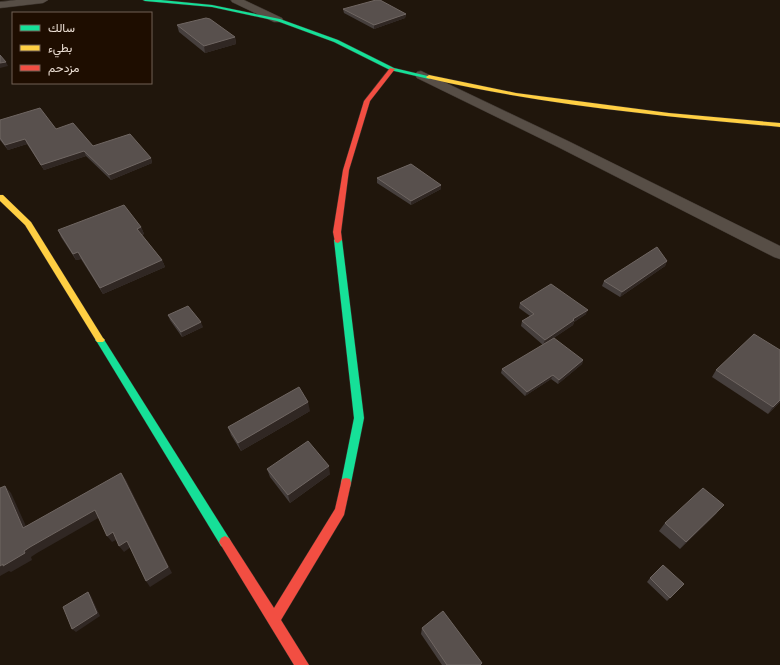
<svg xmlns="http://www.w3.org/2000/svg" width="780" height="665" viewBox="0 0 780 665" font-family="Montserrat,Vazirmatn,sans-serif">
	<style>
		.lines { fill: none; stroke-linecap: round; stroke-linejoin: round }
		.street-casing { stroke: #3b332d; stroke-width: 1 }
		.fast-casing { stroke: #3b332d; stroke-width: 1 }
		.slow-casing { stroke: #3b332d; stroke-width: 1 }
		.jam-casing { stroke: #3b332d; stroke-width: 1 }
		.street { fill: #574e46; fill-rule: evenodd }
		.fast { fill: #16e098; fill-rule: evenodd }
		.slow { fill: #ffcf43; fill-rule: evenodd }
		.jam { fill: #f24e42; fill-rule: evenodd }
		.wall { fill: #463f3d }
		.shaded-wall { fill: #302723 }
		.building { fill: #58504d; stroke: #6f6662 }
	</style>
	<rect width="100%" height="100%" fill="#20160c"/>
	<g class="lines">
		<defs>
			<g id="street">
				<polygon points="16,0 48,0 43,3 0,8 0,2"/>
				<polygon points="231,0 244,0 282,18 283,20 282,22 274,22 232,2"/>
				<polygon points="421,71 568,141 780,246 780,259 774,257 558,147 417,78 415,75 417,72"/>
			</g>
			<g id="fast">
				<polygon points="143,0 161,0 212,5 280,19 338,40 394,68 432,77 429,79 390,70 334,42 277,21 212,7 145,1"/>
				<polygon points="338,237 342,240 364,418 351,483 350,487 346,488 342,487 341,483 354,418 334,240"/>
				<polygon points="100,337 103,338 229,538 231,542 229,546 225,548 221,546 97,342 95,340 97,338"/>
			</g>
			<g id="slow">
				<path d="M429 75 516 93 669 113 780 123V127C662 116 543 105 427 78L426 77Z"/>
				<polygon points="0,195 3,195 31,222 103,338 105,340 103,342 97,342 25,225 0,201"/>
			</g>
			<g id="jam">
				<polygon points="390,68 395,69 370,101 349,170 341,232 342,240 338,243 335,242 333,232 343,170 364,101"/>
				<polygon points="346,478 350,479 351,483 344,515 281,620 309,665 294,665 219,542 221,538 225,536 229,538 274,608 335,509 341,483 342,479"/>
			</g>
		</defs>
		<!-- street casing -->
		<use href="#street" class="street-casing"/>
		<!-- fast casing -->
		<use href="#fast" class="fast-casing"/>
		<!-- slow casing -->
		<use href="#slow" class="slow-casing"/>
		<!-- jam casing -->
		<use href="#jam" class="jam-casing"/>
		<!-- street -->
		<use href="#street" class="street"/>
		<!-- fast -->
		<use href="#fast" class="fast"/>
		<!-- slow -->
		<use href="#slow" class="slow"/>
		<!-- jam -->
		<use href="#jam" class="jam"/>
	</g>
	<!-- wall -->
	<g class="wall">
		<polygon points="343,9 406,14 405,18 374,29 344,13"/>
		<polygon points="177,25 235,37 236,44 205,53 179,32"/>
		<polygon points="0,120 56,129 93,146 151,158 152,163 111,180 86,156 44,170 27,144 8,150 0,140"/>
		<polygon points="377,178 441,185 441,189 411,205 377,183"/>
		<polygon points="141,227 144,234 142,235 162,260 165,267 103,294 81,259 76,260 61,237 58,230"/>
		<polygon points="667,261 665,266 620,297 602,286 604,281"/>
		<polygon points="520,303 586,314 574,322 573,325 546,343 583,360 582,364 558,384 551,379 525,396 501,373 502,369 543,345 521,326 522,321 530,316 519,308"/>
		<polygon points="168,315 203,327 182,337 170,320"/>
		<polygon points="716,370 780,402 768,414 712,377"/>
		<polygon points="310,411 241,451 231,435 228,427"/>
		<polygon points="267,469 330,474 290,503 270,477"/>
		<polygon points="717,513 680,549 659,531 665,523"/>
		<polygon points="650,578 684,584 667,601 647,582"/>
		<polygon points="422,628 482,663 481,665 442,665 421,634"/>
	</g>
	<!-- shaded-wall -->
	<g class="shaded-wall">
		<polygon points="406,14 405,18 374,29 374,25"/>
		<polygon points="235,37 236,44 205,53 204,46"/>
		<polygon points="6,62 8,66 0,68 0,63"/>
		<polygon points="25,139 27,144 8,150 5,145"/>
		<polygon points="84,151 86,156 44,170 41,165"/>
		<polygon points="151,158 152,163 111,180 109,175"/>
		<polygon points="441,185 441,189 411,205 411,201"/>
		<polygon points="141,227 144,234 139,235 137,229"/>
		<polygon points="78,252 81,259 76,260 73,254"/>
		<polygon points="162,260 165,267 103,294 100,288"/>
		<polygon points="667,261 665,266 620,297 622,292"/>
		<polygon points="588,310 586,314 574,322 573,325 543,345 545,340 573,319"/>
		<polygon points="201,322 203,327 182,337 181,332"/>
		<polygon points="583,360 582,364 558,384 559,380"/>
		<polygon points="553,375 551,379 525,396 527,392"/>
		<polygon points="780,400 780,402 768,414 773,407"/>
		<polygon points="308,402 310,411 241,451 238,443"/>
		<polygon points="329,466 330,474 290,503 288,495"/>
		<polygon points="121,473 126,480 172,573 150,587 146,581"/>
		<polygon points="5,486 11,493 30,535 23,528"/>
		<polygon points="724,505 717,513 680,549 686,542"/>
		<polygon points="95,510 100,517 37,553 31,557 32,560 11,572 9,571 0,576 0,566 30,547"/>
		<polygon points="113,532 118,539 112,542 107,536"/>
		<polygon points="127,541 131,547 124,552 119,546"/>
		<polygon points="88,592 91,596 100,616 76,632 72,629"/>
	</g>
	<!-- building -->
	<g class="building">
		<polygon points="376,0 380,0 406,14 374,25 343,9"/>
		<polygon points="206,18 210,19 235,37 204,46 177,25"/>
		<polygon points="0,55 6,62 0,63"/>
		<polygon points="40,108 56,129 73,123 93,146 130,134 151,158 109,175 84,151 41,165 25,139 5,145 0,138 0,120"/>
		<polygon points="411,164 441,185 411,201 377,178"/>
		<polygon points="124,205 141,227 137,229 162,260 100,288 78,252 73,254 58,230"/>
		<polygon points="657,247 667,261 622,292 604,281"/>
		<polygon points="551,284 588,310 573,319 574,320 545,340 522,321 534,314 520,303"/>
		<polygon points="188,306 201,322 181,332 168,315"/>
		<polygon points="754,334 780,350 780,400 773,407 716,370"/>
		<polygon points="554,338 583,360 559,380 553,375 527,392 502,369"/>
		<polygon points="299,387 308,402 238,443 228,427"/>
		<polygon points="308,441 329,466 288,495 267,469"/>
		<polygon points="121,473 168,567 146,581 127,541 119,546 113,532 107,536 95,510 30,547 24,551 25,553 3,566 3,564 0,566 0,488 5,486 23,528"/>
		<polygon points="703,488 724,505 686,542 665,523"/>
		<polygon points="663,565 684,584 670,598 650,578"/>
		<polygon points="88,592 97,613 72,629 63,607"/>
		<polygon points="443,611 482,663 480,665 447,665 422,628"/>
	</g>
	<!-- legend -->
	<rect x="12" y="12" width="140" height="72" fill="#1e0d00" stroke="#706154"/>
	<rect x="20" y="25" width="20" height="6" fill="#16e098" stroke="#706154"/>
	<text x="48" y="32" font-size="12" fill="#ebded3">سالك</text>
	<rect x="20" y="45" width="20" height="6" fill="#ffcf43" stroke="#706154"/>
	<text x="48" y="52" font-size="12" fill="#ebded3">بطيء</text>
	<rect x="20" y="65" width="20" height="6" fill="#f24e42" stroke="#706154"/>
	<text x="48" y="72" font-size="12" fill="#ebded3">مزدحم</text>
</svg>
